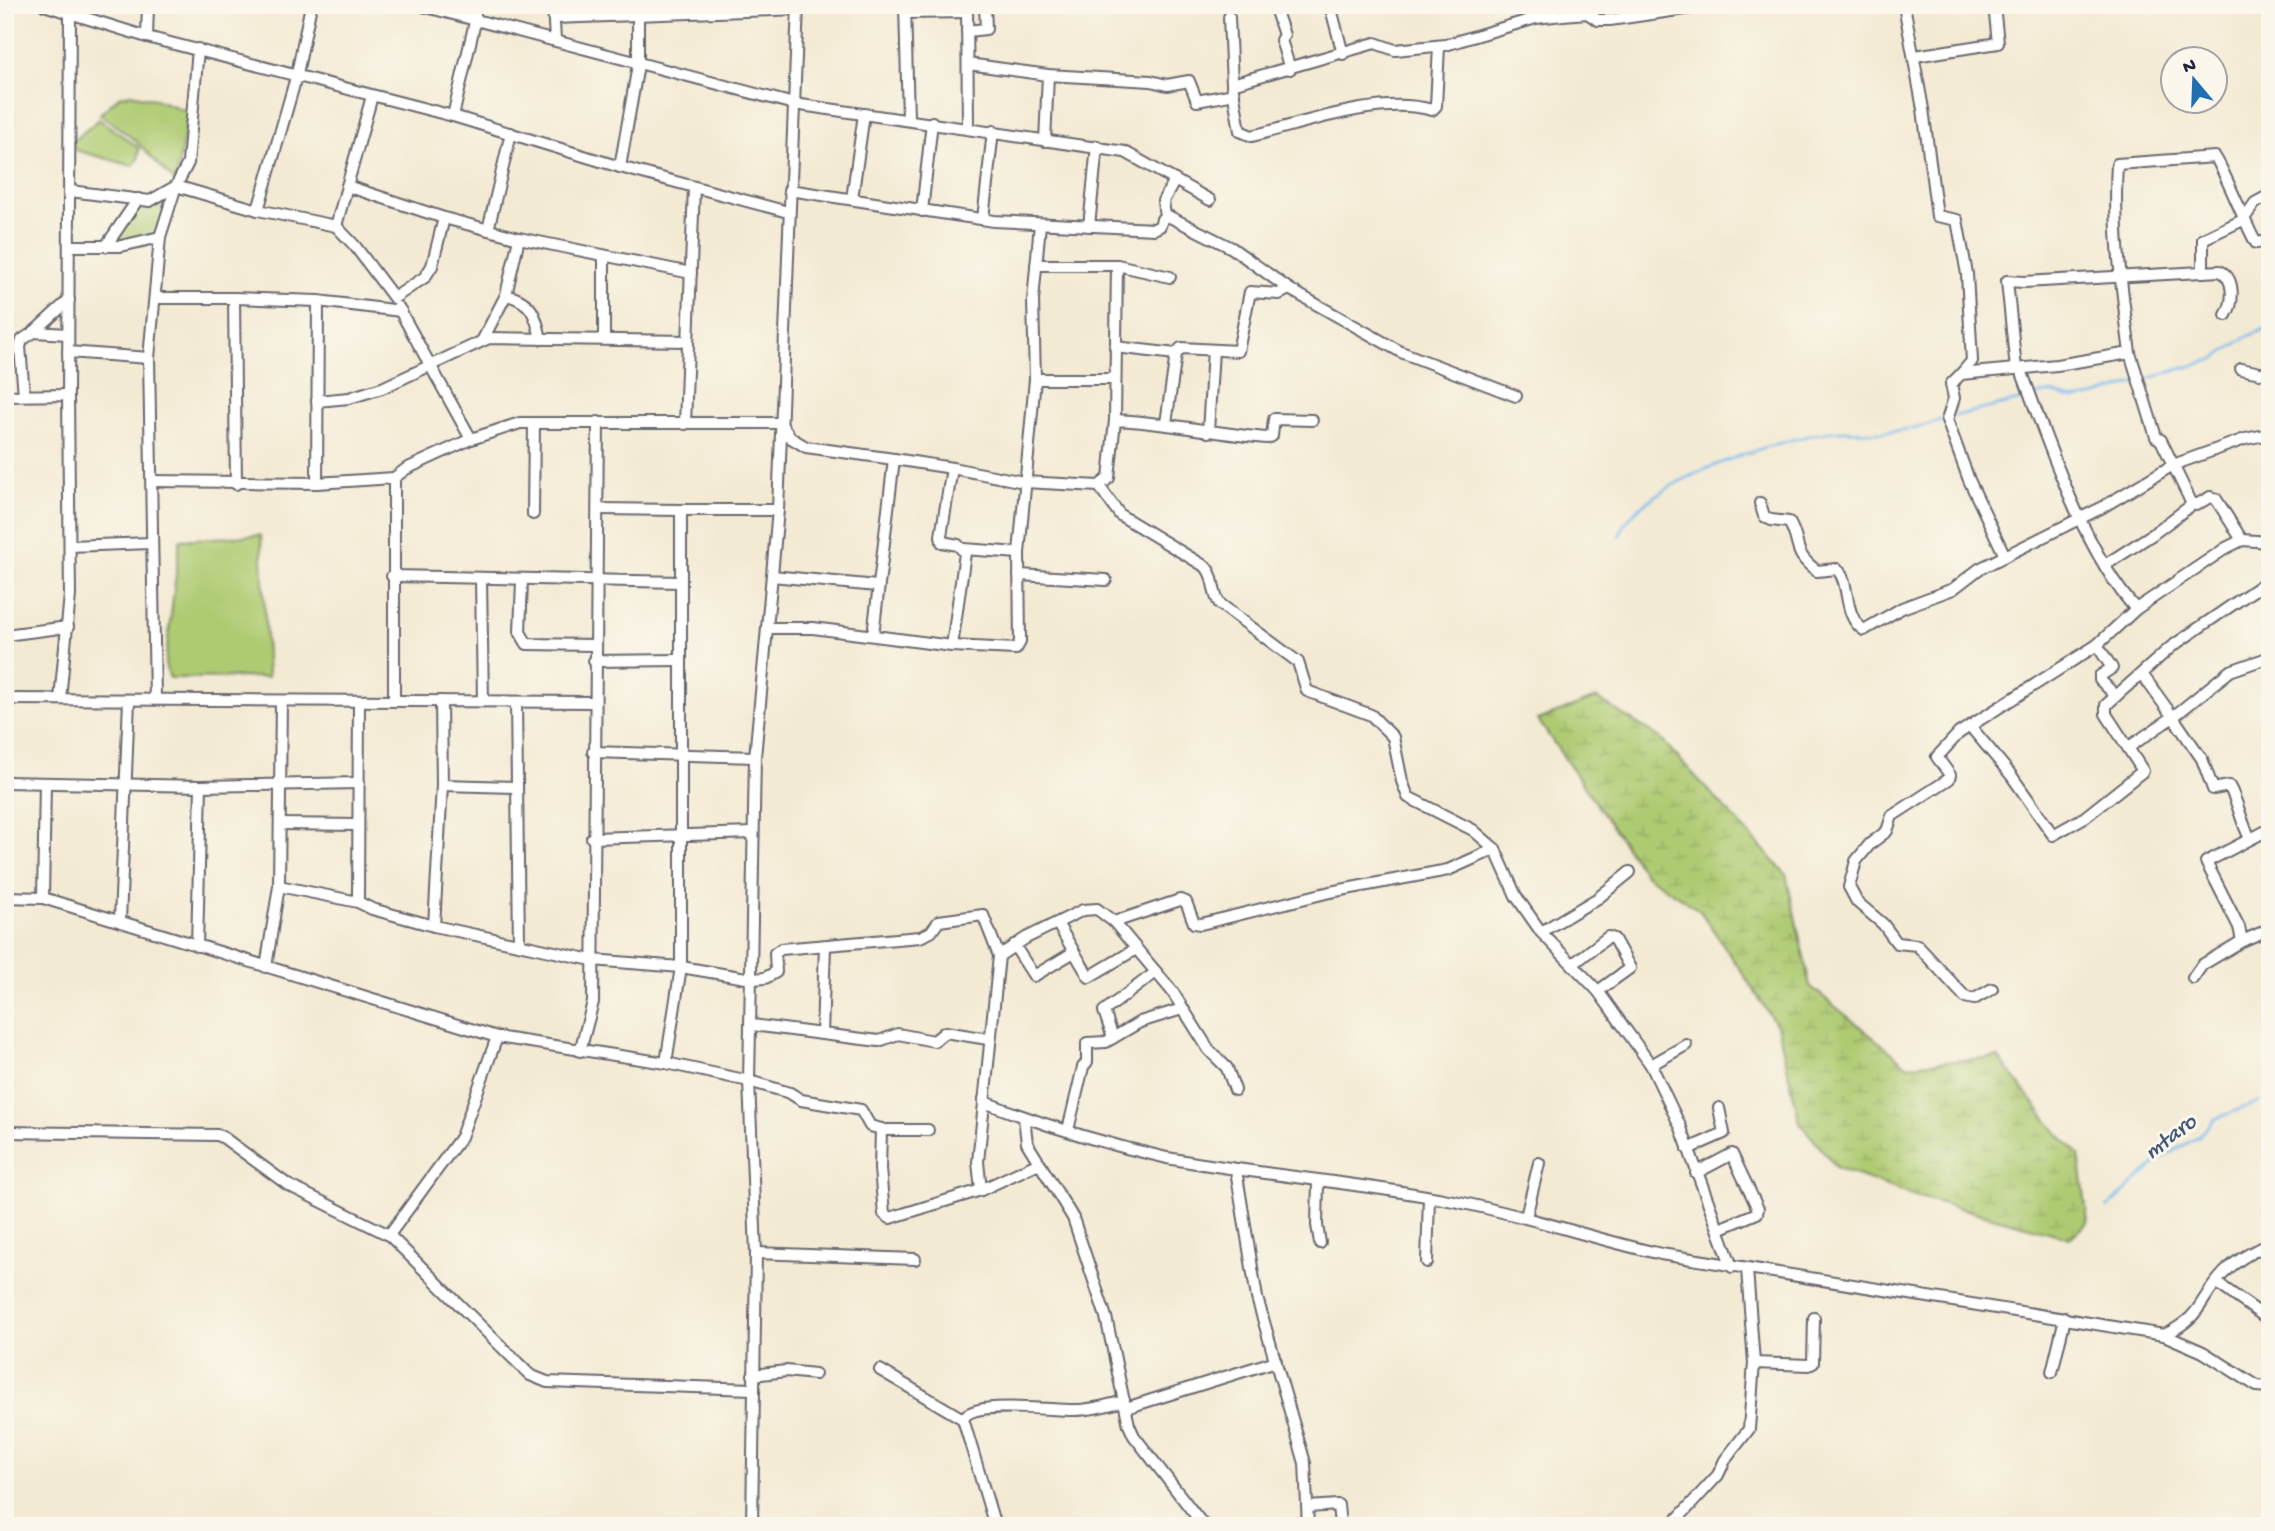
<svg xmlns="http://www.w3.org/2000/svg" width="2275" height="1531" viewBox="0 0 2275 1531" font-family="'Gochi Hand',sans-serif">
	<style>
		.grass { fill: #afcb72; stroke: #687656; stroke-width: 2 }
		.wetland { fill: url(#wetland-marsh); stroke: #687656; stroke-width: 2 }
		.lines { fill: none; stroke-linecap: round; stroke-linejoin: round }
		.stream { stroke: #7cbcf1; stroke-width: 2.5 }
		.street-casing { stroke: #6b6870; stroke-width: 14 }
		.street { stroke: #fff; stroke-width: 10 }
		.labels { text-anchor: middle; stroke-width: 6; stroke-linejoin: round; paint-order: stroke }
		.water-label { font-size: 23px; font-style: italic; fill: #42587b; stroke: #fbf7ec }
	</style>
	<defs>
		<pattern id="wetland-marsh" width="20" height="14" patternUnits="userSpaceOnUse" patternTransform="scale(1.75)"><rect width="20" height="14" fill="#afcb72"/><path d="M1 5h8M5 5V1M11 12h8M15 12V8" fill="none" stroke="#96ae64"/></pattern>
	</defs>
	<rect width="100%" height="100%" fill="#fbf7ec"/>
	<filter id="ink" filterUnits="userSpaceOnUse"><feTurbulence type="fractalNoise" baseFrequency=".0143" numOctaves="2"/><feDisplacementMap in="SourceGraphic" scale="14" xChannelSelector="R" yChannelSelector="G"/><feConvolveMatrix kernelMatrix="1 2 1 2 8 2 1 2 1" color-interpolation-filters="sRGB"/></filter>
	<filter id="wash" filterUnits="userSpaceOnUse"><feTurbulence type="fractalNoise" baseFrequency=".00686" numOctaves="4" result="noise"/><feDisplacementMap in="SourceGraphic" scale="28" xChannelSelector="R" yChannelSelector="G"/><feGaussianBlur stdDeviation="1.57" result="paint"/><feColorMatrix in="noise" values="0 0 0 0 0 0 0 0 0 0 0 0 0 0 0 0 0 1.4 0 .05"/><feComposite in="paint" operator="in"/></filter>
	<g filter="url(#wash)">
		<rect width="100%" height="100%" fill="#f3ead3"/>
		<!-- grass -->
		<g class="grass">
			<polygon points="131,94 155,99 189,112 175,182 136,141 100,114 120,96"/>
			<polygon points="99,119 139,148 138,159 133,166 75,150 72,142"/>
			<path d="M161 202 166 206C164 214 163 223 159 229 152 240 124 242 113 241L136 210Z"/>
			<polygon points="261,535 268,677 170,678 165,665 180,540"/>
		</g>
		<!-- wetland -->
		<polygon class="wetland" points="1596,698 1659,737 1786,874 1810,986 1907,1065 1998,1057 2058,1134 2079,1154 2088,1222 2070,1238 1915,1196 1837,1168 1800,1123 1778,1028 1744,975 1700,911 1645,874 1538,720"/>
		<g class="lines">
			<!-- stream -->
			<g class="stream">
				<polyline points="2143,380 2215,359 2246,337 2270,327"/>
				<path d="M2033 397C2058 387 2059 399 2077 399 2088 399 2126 387 2137 382"/>
				<polyline points="1951,417 2026,399"/>
				<path d="M1619 536C1638 482 1776 440 1829 432 1847 429 1864 433 1882 432 1904 431 1925 426 1945 419"/>
				<polyline points="2107,1208 2163,1157 2198,1137 2215,1119 2259,1102"/>
			</g>
		</g>
	</g>
	<g filter="url(#ink)">
		<g class="lines">
			<defs>
				<g id="street">
					<polyline points="44,5 147,37 453,116 620,167 788,212"/>
					<polyline points="419,5 794,104 1125,152 1210,200"/>
					<polyline points="553,5 555,40"/>
					<polyline points="905,5 908,119"/>
					<polyline points="967,5 968,127"/>
					<polyline points="1274,5 1284,35 1281,40 1290,69"/>
					<polyline points="1330,5 1343,54"/>
					<polyline points="1904,5 1923,109 1937,216 1957,220 1967,274 1972,361 1961,374"/>
					<polyline points="907,13 966,12"/>
					<polyline points="1229,17 1232,84 1375,43 1395,50 1445,45 1536,18 1563,15 1587,13 1598,20 1610,20 1712,5"/>
					<polyline points="554,18 798,9"/>
					<polyline points="967,31 986,29 985,5"/>
					<polyline points="147,37 148,5"/>
					<polyline points="1915,56 1998,43 1994,5"/>
					<polyline points="968,64 1048,75 1151,81 1167,85 1189,81 1197,101 1234,94"/>
					<path d="M1232 84 1240 131 1252 136C1305 123 1380 95 1432 110L1436 106 1439 46"/>
					<polyline points="453,116 475,22 475,5"/>
					<polyline points="1045,141 1048,75"/>
					<polyline points="620,167 638,65 638,5"/>
					<polyline points="176,186 258,210 336,226 355,246 394,298 425,277 432,266 444,218"/>
					<polyline points="347,186 444,218 519,238 691,273"/>
					<polyline points="789,190 994,221 1154,229 1160,226 1162,219 1168,216 1232,248 1289,289 1401,352 1516,396"/>
					<polyline points="70,191 150,201 176,186"/>
					<polyline points="852,199 864,114"/>
					<polyline points="258,210 297,74 311,5"/>
					<polyline points="922,211 932,122"/>
					<polyline points="1165,216 1163,201 1175,180"/>
					<polyline points="983,219 993,131"/>
					<polyline points="336,226 372,96"/>
					<polyline points="1089,226 1097,146"/>
					<polyline points="488,230 511,133"/>
					<polyline points="69,246 121,246 160,237"/>
					<polyline points="106,246 138,199"/>
					<polyline points="1036,265 1117,265 1115,420"/>
					<polyline points="1117,265 1170,277"/>
					<polyline points="2203,272 2203,239 2243,220 2255,203 2270,195"/>
					<path d="M506 295C532 301 536 315 541 339"/>
					<polyline points="156,298 234,298 236,484"/>
					<polyline points="234,298 318,301 401,311"/>
					<polyline points="398,307 471,439"/>
					<polyline points="34,332 69,300"/>
					<polyline points="604,339 604,257"/>
					<polyline points="482,341 506,295 519,238"/>
					<polyline points="1115,347 1176,354"/>
					<polyline points="68,352 149,358"/>
					<polyline points="2130,353 2156,437 2161,440 2191,502 2196,505 2210,497 2216,499 2242,540"/>
					<path d="M2016 369 2007 281 2024 282 2220 271C2235 278 2234 302 2226 315"/>
					<polyline points="2241,369 2270,375"/>
					<path d="M2021 370C2047 440 2085 554 2136 609"/>
					<polyline points="1035,379 1115,379"/>
					<polyline points="24,395 20,347 22,340 34,332 68,334"/>
					<polyline points="68,395 70,13"/>
					<polyline points="5,396 68,395 70,595 60,699"/>
					<polyline points="317,401 349,398 382,388 489,338 688,341"/>
					<polyline points="780,423 791,438 806,447 894,459"/>
					<polyline points="1166,423 1176,354 1181,348 1238,351 1250,292 1279,294 1289,289"/>
					<polyline points="685,424 694,187"/>
					<polyline points="1208,432 1213,350"/>
					<polyline points="153,481 317,483 394,478"/>
					<polyline points="317,483 318,301"/>
					<path d="M1099 486 1120 515 1206 567C1216 578 1211 592 1220 604L1298 662 1307 691 1371 715 1393 737 1402 781 1408 797 1473 830 1495 849 1516 896 1541 932 1598 991 1651 1065 1681 1128 1732 1267"/>
					<path d="M1760 503 1764 516 1771 520 1789 522C1802 544 1791 552 1817 571L1837 569C1851 582 1842 616 1864 630L1902 608 1953 589 1979 569 2101 508 2173 465 2245 439 2270 434"/>
					<polyline points="599,509 681,510"/>
					<polyline points="533,514 534,424"/>
					<polyline points="2269,542 2270,565"/>
					<polyline points="70,546 151,543"/>
					<polyline points="964,549 1019,553"/>
					<path d="M2005 556 1969 480 1947 420 1954 398 1951 384 1961 374 2057 365 2130 353C2122 291 2113 227 2117 164L2215 157C2221 163 2247 228 2256 243L2270 241"/>
					<polyline points="2105,565 2153,534 2193,504"/>
					<polyline points="1019,575 1106,580"/>
					<polyline points="392,576 681,582 681,510 778,510"/>
					<polyline points="772,576 877,586"/>
					<polyline points="481,580 483,701"/>
					<polyline points="522,581 520,632 527,644 594,645"/>
					<polyline points="767,628 813,628 952,646 1016,649 1020,642 1019,553 1035,379 1033,300 1040,224"/>
					<polyline points="5,635 68,627"/>
					<polyline points="873,635 894,459 952,468"/>
					<polyline points="2097,645 2112,668 2100,676 2100,680 2116,696 2171,647 2270,579"/>
					<path d="M952 646 965 553 958 545 942 542 941 536 952 468 1024 482 1099 486 1109 478 1115 420C1166 422 1216 434 1267 438L1272 436 1274 419 1312 420"/>
					<polyline points="594,661 680,660"/>
					<polyline points="2142,674 2173,717 2230,671 2270,657"/>
					<polyline points="5,699 593,702"/>
					<polyline points="155,699 149,358 160,237 176,186 188,163 198,49"/>
					<polyline points="394,701 394,478 406,469 471,439 520,423 780,423"/>
					<polyline points="516,702 519,943"/>
					<polyline points="1970,726 2011,775 2053,835 2085,817 2143,771 2106,714 2106,705 2116,696"/>
					<path d="M2129 747 2173 717 2202 759 2213 789 2229 786C2239 804 2240 820 2250 838"/>
					<polyline points="593,752 755,757"/>
					<polyline points="5,782 201,786 359,783"/>
					<polyline points="442,785 515,787"/>
					<polyline points="280,824 358,825"/>
					<polyline points="592,838 753,833"/>
					<polyline points="279,886 358,902 372,909 434,926 592,960 681,967 752,979 765,978 776,972 775,953 781,949 920,937 931,932 939,921 983,915 999,956 978,1162 981,1190 1039,1163"/>
					<polyline points="5,897 43,898 497,1037 666,1063 749,1081 790,1093 801,1100 861,1110 870,1126 882,1129"/>
					<polyline points="43,898 45,783"/>
					<polyline points="358,902 359,701"/>
					<polyline points="120,921 129,700"/>
					<polyline points="1114,922 1180,900 1186,902 1194,923 1201,924 1330,892 1448,870 1495,849"/>
					<polyline points="1057,923 1089,977 1136,949"/>
					<polyline points="434,926 442,785 441,701"/>
					<polyline points="1541,932 1598,898 1630,872"/>
					<polyline points="2242,941 2270,929"/>
					<polyline points="1014,945 1034,976 1074,952"/>
					<polyline points="197,946 201,786"/>
					<polyline points="999,956 1026,938 1083,910 1097,909 1114,922 1172,991 1209,1050 1227,1068 1235,1090"/>
					<polyline points="1573,964 1608,937 1614,939 1630,968 1598,991"/>
					<polyline points="266,967 279,886 281,701"/>
					<polyline points="2193,978 2202,965 2242,941 2239,927 2206,862 2270,829"/>
					<polyline points="1992,989 1974,999 1965,997 1917,945 1897,943 1883,924 1857,902 1849,887 1856,861 1870,844 1887,831 1892,816 1949,779 1950,775 1937,757 1959,733 2097,645 2136,609 2226,548 2242,540 2270,542"/>
					<polyline points="752,1025 822,1034 825,946"/>
					<polyline points="822,1034 879,1041 898,1034 934,1041 945,1032 988,1039"/>
					<polyline points="1113,1038 1104,1011 1156,972"/>
					<polyline points="580,1051 593,1002 598,422"/>
					<polyline points="666,1063 681,967 681,582"/>
					<polyline points="1651,1065 1686,1045"/>
					<path d="M984 1099 987 1103C1046 1126 1106 1144 1167 1158 1260 1175 1355 1182 1448 1200 1520 1213 1589 1238 1661 1254L2164 1335C2205 1315 2197 1301 2224 1273 2237 1259 2253 1252 2270 1243"/>
					<polyline points="1024,1117 1027,1143 1073,1218 1106,1317 1129,1425 1134,1436 1204,1526"/>
					<polyline points="928,1130 881,1130 880,1169 884,1214 890,1218 981,1190"/>
					<polyline points="1068,1130 1083,1067 1087,1062 1087,1043 1106,1042 1140,1022 1182,1009"/>
					<polyline points="5,1132 218,1135 224,1138 288,1185 389,1235 530,1375 547,1382 753,1389"/>
					<polyline points="1688,1149 1724,1133 1719,1108"/>
					<polyline points="1236,1170 1257,1298 1305,1463 1308,1526"/>
					<polyline points="1696,1173 1732,1154 1758,1209 1757,1213 1719,1229"/>
					<polyline points="1318,1182 1317,1225 1320,1243"/>
					<polyline points="1526,1217 1539,1163"/>
					<polyline points="389,1235 461,1137 497,1037"/>
					<polyline points="756,1253 915,1259"/>
					<polyline points="1427,1262 1429,1197"/>
					<polyline points="2217,1283 2265,1317 2270,1325"/>
					<polyline points="2164,1335 2203,1352 2257,1386 2270,1387"/>
					<polyline points="1754,1363 1809,1365 1813,1363 1814,1318"/>
					<polyline points="880,1370 963,1419 995,1526"/>
					<polyline points="2052,1372 2065,1318"/>
					<polyline points="753,1375 786,1371 815,1374"/>
					<polyline points="1126,1408 1276,1361"/>
					<path d="M963 1419C972 1399 1055 1411 1075 1410 1092 1410 1108 1405 1124 1401"/>
					<polyline points="1308,1507 1338,1505 1340,1526"/>
					<polyline points="752,1526 756,1253 749,1081 755,757 778,510 798,5"/>
					<polyline points="1671,1526 1718,1475 1725,1460 1749,1429 1754,1363 1747,1269"/>
				</g>
			</defs>
			<!-- street casing -->
			<use href="#street" class="street-casing"/>
			<!-- street -->
			<use href="#street" class="street"/>
		</g>
	</g>
	<g class="labels">
		<!-- water labels -->
		<g class="water-label">
			<text transform="translate(2169 1135) rotate(-37)" y="8">mtaro</text>
		</g>
	</g>
	<!-- margin -->
	<rect width="2275" height="1531" fill="none" stroke="#fbf7ec" stroke-width="28"/>
	<!-- north arrow -->
	<g transform="translate(2194 80) rotate(341)"><circle r="33" fill="#fbf7ec" stroke="#a4a2a5" stroke-width="2"/>
	<path d="M0-5L12 26L0 18L-12 26Z" fill="#1f6fb2"/>
	<text y="-10" font-size="19" font-weight="bold" text-anchor="middle" fill="#22223b">N</text>
	</g>
</svg>
